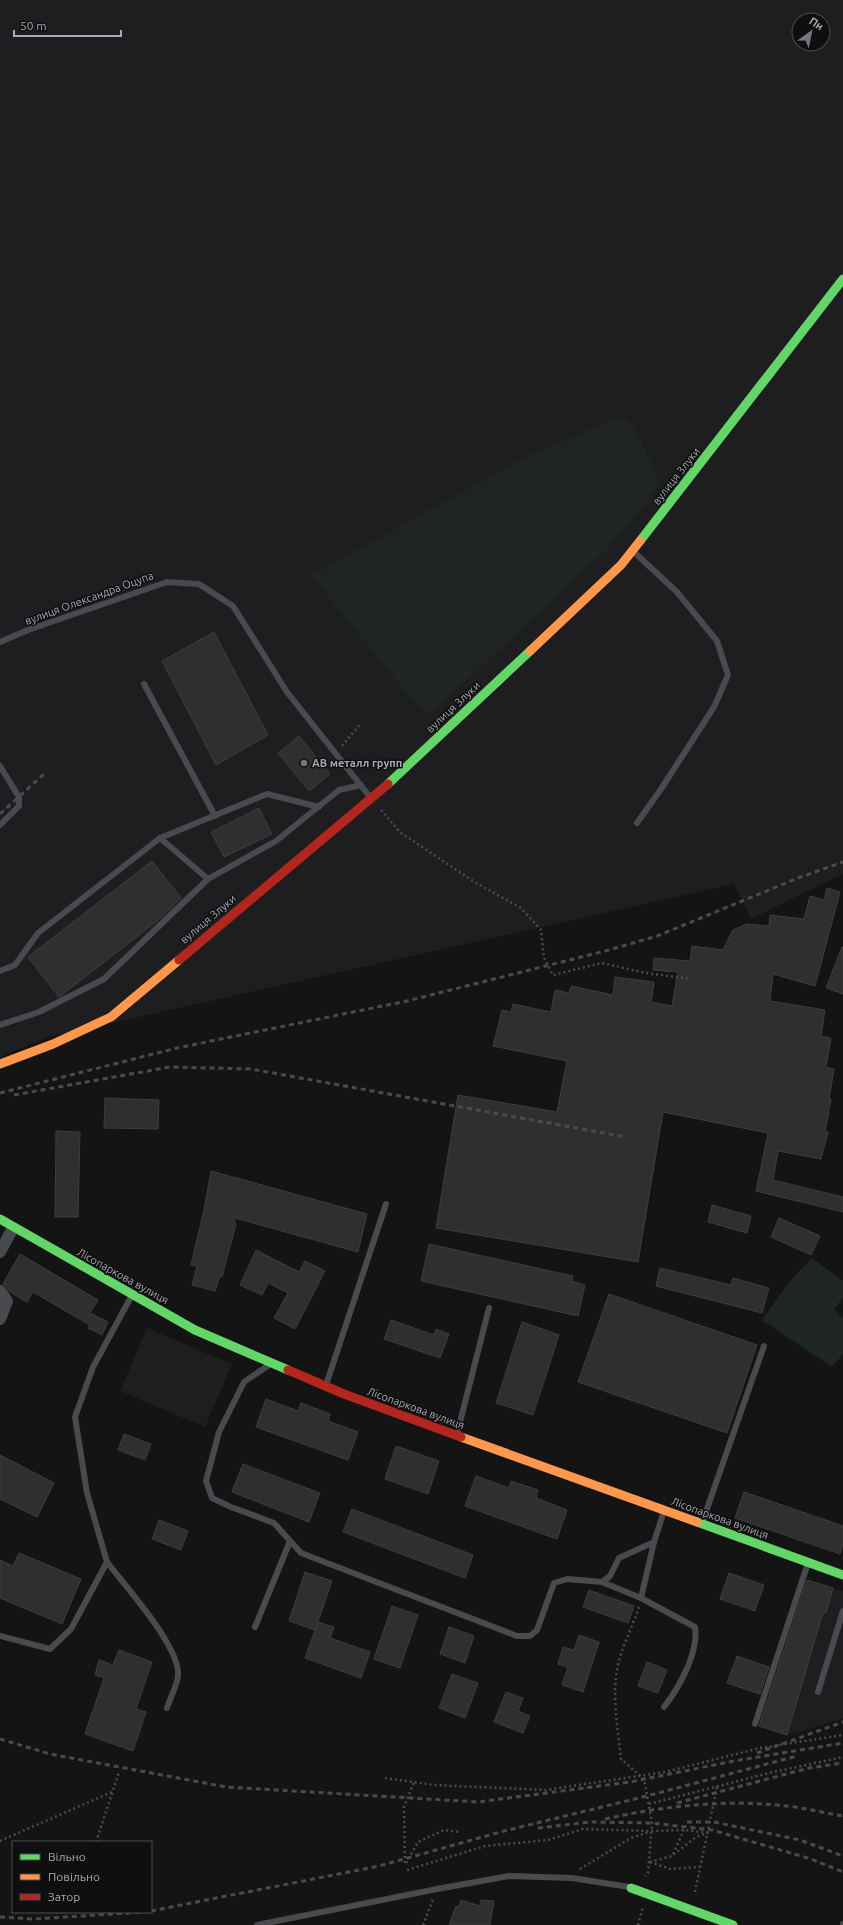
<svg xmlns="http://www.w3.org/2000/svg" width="843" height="1925" viewBox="0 0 843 1925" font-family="Ubuntu,sans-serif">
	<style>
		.built { fill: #1e1e20; fill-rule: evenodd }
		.green { fill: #1f2520 }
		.building { fill: #2f2f30; stroke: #3d3e41 }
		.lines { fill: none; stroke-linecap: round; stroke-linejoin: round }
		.path { stroke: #4b4c4e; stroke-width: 2.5; stroke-dasharray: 2 3; stroke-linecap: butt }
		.lane { stroke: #494a4d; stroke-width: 6 }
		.street { stroke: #494a4d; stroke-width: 12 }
		.fast { stroke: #63d668; stroke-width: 9 }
		.slow { stroke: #ff974d; stroke-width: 9 }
		.jam { stroke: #b3261e; stroke-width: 9 }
		.rail { stroke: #4a4b4e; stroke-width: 3; stroke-dasharray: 5 4; stroke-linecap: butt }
		.poi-dot { fill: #74767c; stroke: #0f0f10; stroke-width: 1.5 }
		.labels { text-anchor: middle; stroke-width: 3; stroke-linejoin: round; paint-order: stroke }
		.street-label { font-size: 11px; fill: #a7abb4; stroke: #0f0f10 }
		.poi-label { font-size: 11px; font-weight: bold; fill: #a7abb4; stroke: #0f0f10; text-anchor: start }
	</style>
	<rect width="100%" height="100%" fill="#141415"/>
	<!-- built -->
	<g class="built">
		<path d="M0 0H843V874L751 919 734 884 49 1037 0 1057ZM799 20H823V44H799Z"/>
		<polygon points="147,1328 232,1364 205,1427 120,1391"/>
		<polygon points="805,1580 843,1591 843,1719 787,1735 759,1726"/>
	</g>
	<!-- green -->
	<g class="green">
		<polygon points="625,418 634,426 657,477 657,487 647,502 606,550 430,715 409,696 311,575 525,457 614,419"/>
		<polygon points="812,1258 843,1281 843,1298 834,1309 843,1318 843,1354 832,1367 762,1320 789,1282"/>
	</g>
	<!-- building -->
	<g class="building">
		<polygon points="214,632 268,735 216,765 162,661"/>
		<polygon points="299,736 330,774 309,791 278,753"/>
		<polygon points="259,808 272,834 224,857 211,832"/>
		<polygon points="152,861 181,898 161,918 59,997 28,957"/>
		<polygon points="827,888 840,892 815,986 773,974 770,1001 825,1010 821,1036 831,1038 826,1067 834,1069 829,1099 831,1099 825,1132 828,1132 821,1159 778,1151 773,1180 843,1197 843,1212 756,1191 768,1133 663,1112 638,1262 436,1228 458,1095 557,1112 567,1061 493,1046 502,1010 511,1012 513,1004 551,1012 555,990 569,993 571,986 613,995 615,977 654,982 651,1002 672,1006 678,972 653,970 654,958 690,961 692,946 723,950 733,930 747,924 769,926 770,915 804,919 810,896 824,900"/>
		<polygon points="842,947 843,947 843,994 826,988"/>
		<polygon points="105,1098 159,1100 158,1129 104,1128"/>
		<polygon points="56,1131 80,1132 78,1217 55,1217"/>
		<polygon points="211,1171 367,1214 358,1252 235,1218 234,1222 236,1224 222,1277 220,1276 215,1291 192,1285 197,1266 191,1265 204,1210"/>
		<polygon points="712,1205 751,1216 747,1233 708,1222"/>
		<polygon points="779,1218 820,1236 811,1255 771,1237"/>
		<polygon points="429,1244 573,1276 572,1281 585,1285 578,1316 421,1281"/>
		<polygon points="256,1250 299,1272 305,1261 325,1271 295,1329 274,1318 288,1293 268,1283 262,1295 240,1285"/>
		<polygon points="20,1254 98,1300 90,1313 108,1322 102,1335 88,1328 90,1325 33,1292 27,1302 10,1292 3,1284"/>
		<polygon points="660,1268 731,1285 733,1278 769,1288 762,1313 656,1286"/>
		<polygon points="609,1294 757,1345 727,1433 578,1382"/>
		<polygon points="391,1320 434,1335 436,1329 449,1334 440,1358 384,1339"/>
		<polygon points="522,1322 559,1335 533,1415 496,1403"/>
		<polygon points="266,1399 298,1411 301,1403 330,1414 328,1421 358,1432 348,1460 256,1427"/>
		<polygon points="124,1434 151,1444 145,1460 118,1450"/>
		<polygon points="396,1446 439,1461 428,1494 385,1479"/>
		<polygon points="0,1455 54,1483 37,1517 0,1499"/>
		<polygon points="243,1464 320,1493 309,1522 232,1492"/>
		<polygon points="476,1476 509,1488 511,1481 538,1490 536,1498 567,1510 557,1539 465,1506"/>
		<polygon points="744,1492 843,1526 843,1544 840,1554 735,1518"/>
		<polygon points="352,1509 473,1555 465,1578 343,1532"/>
		<polygon points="159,1520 188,1531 181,1550 152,1539"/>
		<polygon points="19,1553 81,1579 62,1624 0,1598 0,1560 13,1566"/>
		<polygon points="305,1572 332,1581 315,1630 289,1621"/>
		<polygon points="729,1573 764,1585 755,1611 720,1599"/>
		<polygon points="807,1580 833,1588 826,1613 823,1612 787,1735 759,1726"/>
		<polygon points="589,1590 634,1606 628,1623 583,1607"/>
		<polygon points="392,1606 418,1615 400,1668 374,1659"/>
		<polygon points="318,1622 334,1627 330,1638 370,1652 361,1678 305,1658"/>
		<polygon points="449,1627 474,1636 465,1663 440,1654"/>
		<polygon points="579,1635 599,1642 583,1692 562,1685 568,1667 558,1664 563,1647 574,1650"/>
		<polygon points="119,1650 152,1662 136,1709 146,1712 133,1751 85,1734 104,1678 95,1675 99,1660 113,1665"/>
		<polygon points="737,1656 769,1667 760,1694 727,1683"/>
		<polygon points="647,1662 667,1670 658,1693 638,1686"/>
		<polygon points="452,1674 478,1683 465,1718 439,1708"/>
		<polygon points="506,1692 523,1698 518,1711 530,1716 523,1733 494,1722"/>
		<polygon points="461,1900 480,1906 481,1900 494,1901 490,1925 449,1925 456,1906 459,1907"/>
	</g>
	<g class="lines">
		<!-- path -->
		<g class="path">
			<polyline points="342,746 360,724"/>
			<polyline points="381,810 401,833 476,883 521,908 541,930 544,958 553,975 602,963 646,973 691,979"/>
			<path d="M639 1607C632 1628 621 1648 617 1670 612 1699 618 1730 621 1759L644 1779 652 1823 648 1873 645 1876"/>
			<polyline points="385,1778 434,1785 545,1790 665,1772 760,1748 843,1735"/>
			<polyline points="649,1804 769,1773 843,1757"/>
			<polyline points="0,1841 112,1792"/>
			<polyline points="96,1842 119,1772"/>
			<polyline points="673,1854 684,1830"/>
			<polyline points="650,1862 672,1856 696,1837 707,1833"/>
			<polyline points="650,1862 670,1869 700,1867"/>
			<polyline points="405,1863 404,1807 414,1782"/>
			<polyline points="406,1863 418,1842 444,1830 459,1832"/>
			<polyline points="580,1869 631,1838 649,1832"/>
			<polyline points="407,1870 485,1846 548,1840 583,1829 652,1831 685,1830 708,1833"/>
			<polyline points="695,1892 717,1787"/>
			<polyline points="423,1925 433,1899"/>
			<polyline points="638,1925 643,1907"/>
		</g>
		<!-- lane -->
		<g class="lane">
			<polyline points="634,552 677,592 717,641 728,675 714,707 661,789 637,823"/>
			<polyline points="0,642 28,630 167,582 199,584 233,606 287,692 370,797"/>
			<polyline points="144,684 215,816"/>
			<polyline points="0,766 19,797 19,806 0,825"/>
			<polyline points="160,838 208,879"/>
			<polyline points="0,971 15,965 38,933 160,838 267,794 319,807"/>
			<polyline points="0,1025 39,1012 104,979 208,879 276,841 339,790 361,785"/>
			<polyline points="269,1365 244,1382 219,1432 206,1481 212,1498 231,1507 274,1523 301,1553 517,1636 530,1636 537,1630 554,1583 567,1579 602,1582 610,1576 619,1558 654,1542 664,1511"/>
			<polyline points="326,1385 386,1204"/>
			<polyline points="457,1434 489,1308"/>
			<polyline points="702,1523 764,1346"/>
			<path d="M107 1562C125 1586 181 1647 178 1676 177 1686 170 1698 167 1708"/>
			<path d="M602 1582 641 1598 695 1627C699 1652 679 1688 664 1707"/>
			<polyline points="641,1598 654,1542"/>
			<polyline points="255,1627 290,1541"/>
			<polyline points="0,1636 50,1649 71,1629 107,1562 87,1493 75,1417 93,1367 131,1297"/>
			<polyline points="818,1692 843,1611"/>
			<polyline points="755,1724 808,1563"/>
			<polyline points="257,1925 437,1889 509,1876 572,1878 629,1887"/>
			<polyline points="843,1925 843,1924"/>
		</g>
		<!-- street -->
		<g class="street">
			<polyline points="0,1252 13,1228"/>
			<polyline points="0,1291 7,1301 0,1319"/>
		</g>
		<!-- fast -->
		<g class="fast">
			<polyline points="640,541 843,279"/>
			<polyline points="388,784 530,651"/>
			<polyline points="0,1219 195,1330 288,1370"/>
			<polyline points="697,1522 843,1575"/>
			<polyline points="631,1888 733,1925"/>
		</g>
		<!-- slow -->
		<g class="slow">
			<polyline points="530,651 621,565 640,541"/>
			<polyline points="0,1064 53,1044 111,1017 179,960"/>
			<polyline points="461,1437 697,1522"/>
		</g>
		<!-- jam -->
		<g class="jam">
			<polyline points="179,960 388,784"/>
			<polyline points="288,1370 344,1394 461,1437"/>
		</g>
		<!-- rail -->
		<g class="rail">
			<polyline points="0,814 44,774"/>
			<polyline points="0,1093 177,1048 407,1001 609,950 657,936 798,878 843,862"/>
			<polyline points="14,1095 170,1067 251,1069 626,1137"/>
			<polyline points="0,1739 50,1754 226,1787 478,1802 630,1782 734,1761 843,1743"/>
			<polyline points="757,1753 843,1722"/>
			<polyline points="677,1803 809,1768 843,1763"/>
			<path d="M605 1819C664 1806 726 1799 786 1806 805 1808 824 1813 843 1816"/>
			<polyline points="687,1822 714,1822 800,1840 843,1856"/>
			<polyline points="538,1828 590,1822 652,1823 712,1830 811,1859 843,1872"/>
			<polyline points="151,1911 379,1866 504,1831 647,1796 797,1756"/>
			<polyline points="0,1917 34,1919 144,1912"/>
		</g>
	</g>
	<!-- markers -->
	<circle class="poi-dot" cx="304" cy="763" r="4"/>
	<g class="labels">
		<!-- street labels -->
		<g class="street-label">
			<text transform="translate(676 476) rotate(-52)" y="4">вулиця Злуки</text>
			<text transform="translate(89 598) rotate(-20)" y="4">вулиця Олександра Оцупа</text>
			<text transform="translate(453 707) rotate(-43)" y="4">вулиця Злуки</text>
			<text transform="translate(208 919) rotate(-40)" y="4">вулиця Злуки</text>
			<text transform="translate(123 1276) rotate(29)" y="4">Лісопаркова вулиця</text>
			<text transform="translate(416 1408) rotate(20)" y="4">Лісопаркова вулиця</text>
			<text transform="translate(720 1518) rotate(20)" y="4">Лісопаркова вулиця</text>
		</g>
		<!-- poi labels -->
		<g class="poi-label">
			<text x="312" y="767">АВ металл групп</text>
		</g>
	</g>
	<!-- legend -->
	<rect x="12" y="1841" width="140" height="72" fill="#0f0f10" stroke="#4c4d52"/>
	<rect x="20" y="1854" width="20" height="6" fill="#63d668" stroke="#4c4d52"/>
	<text x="48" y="1861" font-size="12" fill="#a7abb4">Вільно</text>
	<rect x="20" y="1874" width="20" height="6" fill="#ff974d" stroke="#4c4d52"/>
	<text x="48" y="1881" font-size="12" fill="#a7abb4">Повільно</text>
	<rect x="20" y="1894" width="20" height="6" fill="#b3261e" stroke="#4c4d52"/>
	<text x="48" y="1901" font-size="12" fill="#a7abb4">Затор</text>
	<!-- north arrow -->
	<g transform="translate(811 32) rotate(33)"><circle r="19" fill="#0f0f10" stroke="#4c4d52"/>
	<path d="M0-3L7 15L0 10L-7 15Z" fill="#74767c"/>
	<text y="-6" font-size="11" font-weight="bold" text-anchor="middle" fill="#a7abb4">Пн</text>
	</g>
	<!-- scale -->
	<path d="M14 30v6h107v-6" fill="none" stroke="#a7abb4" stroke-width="2"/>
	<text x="20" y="30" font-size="12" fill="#a7abb4" stroke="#0f0f10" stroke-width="3" paint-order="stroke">50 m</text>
</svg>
